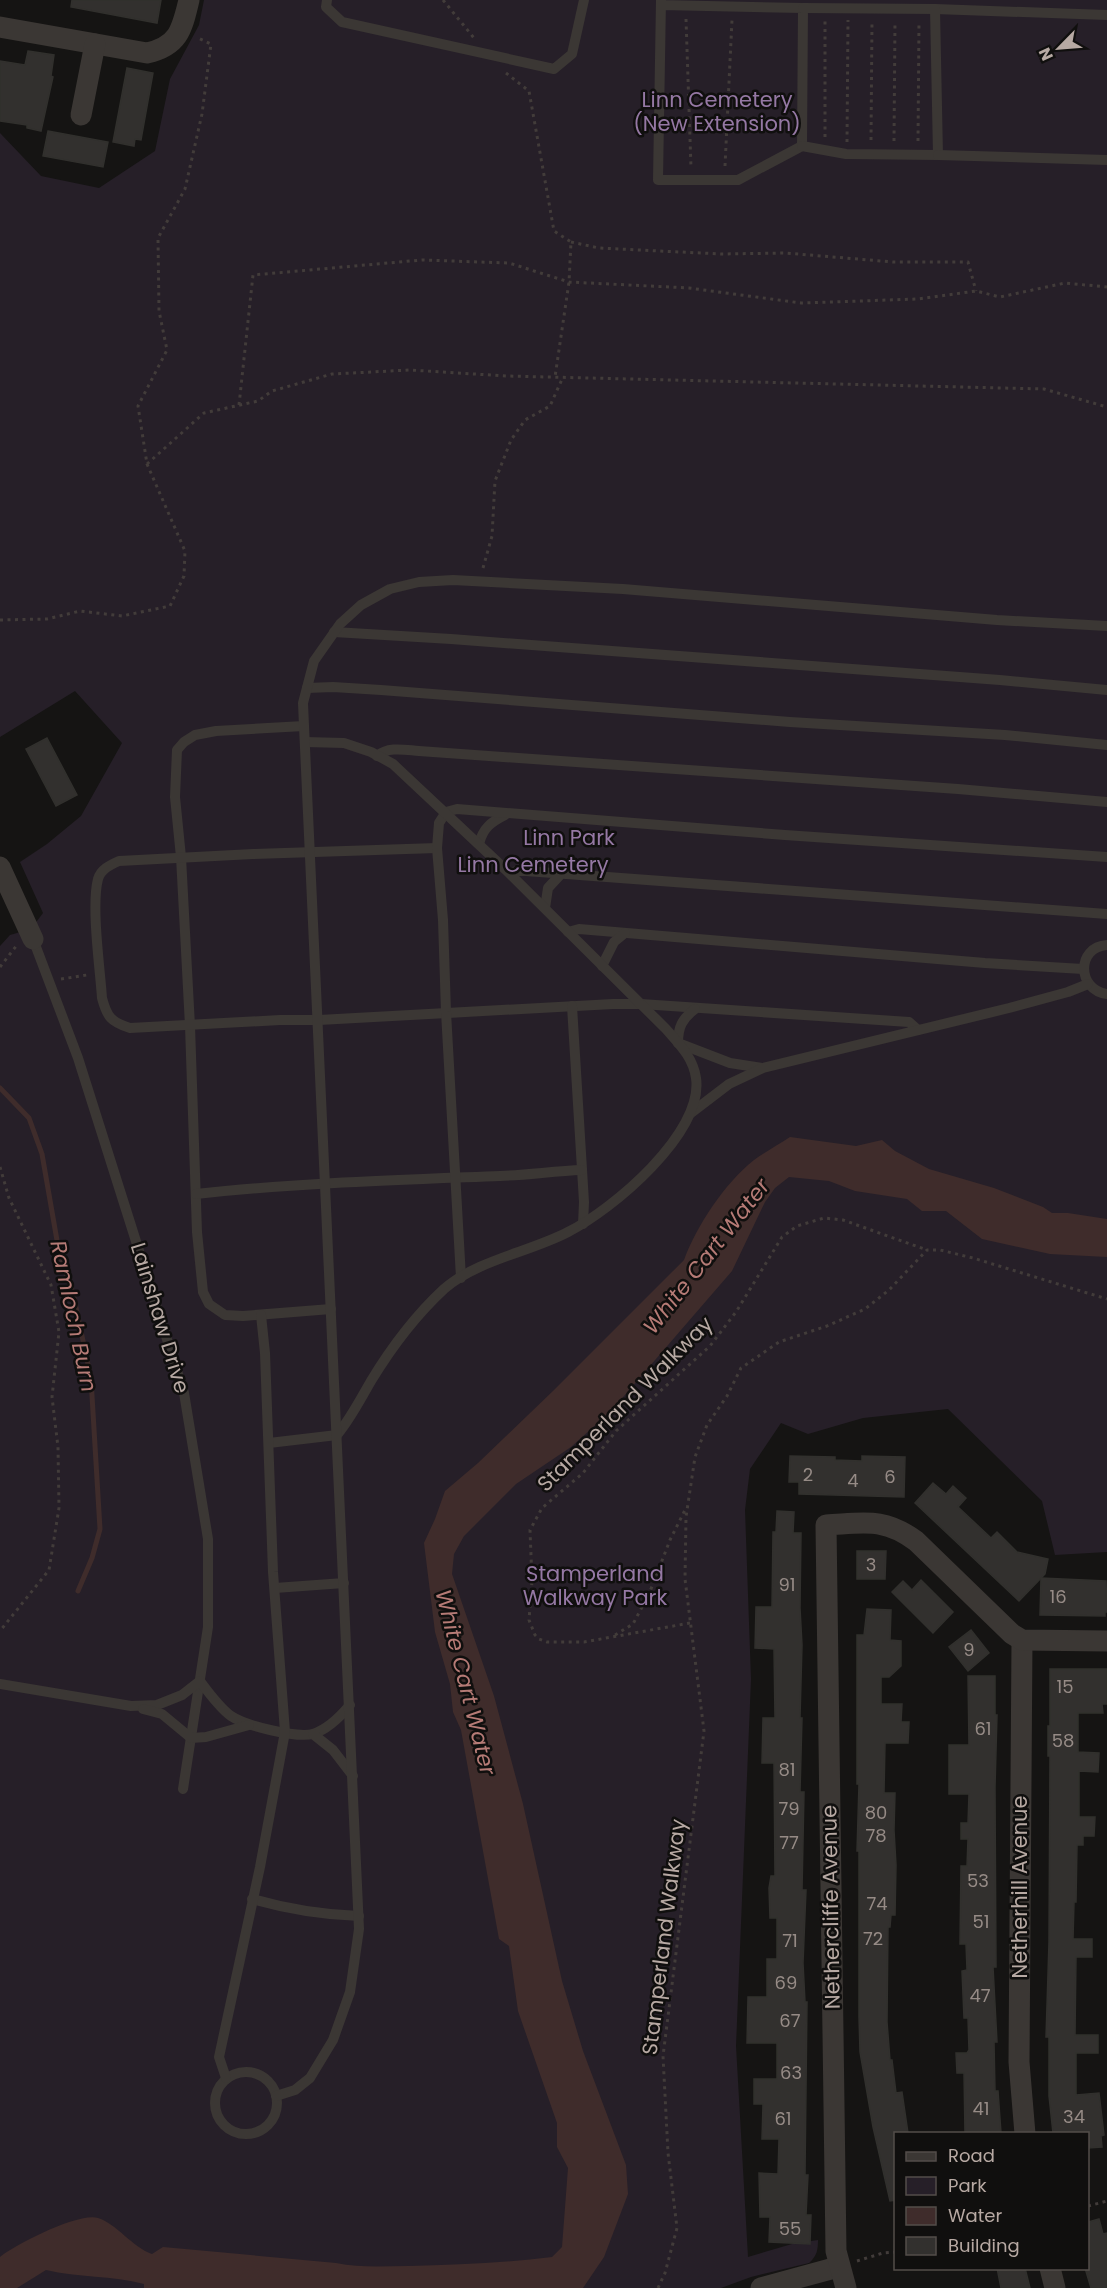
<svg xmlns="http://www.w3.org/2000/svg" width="1107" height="2288" viewBox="0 0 1107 2288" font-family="Poppins,sans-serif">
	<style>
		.green { fill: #261f28 }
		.water { fill: #3f2c2b }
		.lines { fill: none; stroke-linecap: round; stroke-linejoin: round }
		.stream { stroke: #3f2c2b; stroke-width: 5 }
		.building { fill: #32302e; stroke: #31302d; stroke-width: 1.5 }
		.path { stroke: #423c3a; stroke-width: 3; stroke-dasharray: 3 4.5; stroke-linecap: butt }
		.service { stroke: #3b3734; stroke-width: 10 }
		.minor { stroke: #3b3734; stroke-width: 21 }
		.labels { text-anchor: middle; stroke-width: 5; stroke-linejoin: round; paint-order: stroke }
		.number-label { font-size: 18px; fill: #968b86 }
		.park-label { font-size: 21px; fill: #9578a4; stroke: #100f0e }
		.street-label { font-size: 21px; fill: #b7a9a3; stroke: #100f0e }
		.water-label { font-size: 22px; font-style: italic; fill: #b67b76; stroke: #100f0e }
	</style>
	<rect width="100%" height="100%" fill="#151413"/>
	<!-- green -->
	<path class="green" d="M204 0H1107V1552L1055 1555 1042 1501 948 1409 863 1418 808 1434 781 1423 750 1469 745 1510 751 1679 736 2046 748 2257 792 2244 818 2240C818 2250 817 2256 809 2263L751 2277 721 2288H0V946L10 935 31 929 43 913 20 862 47 844 81 816 122 743 75 691 0 737V133L41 176 99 188 155 151 170 79 199 25Z"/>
	<!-- water -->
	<path class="water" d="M790 1137 856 1146 882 1140 895 1151 929 1169 994 1188 1043 1207 1052 1213H1068L1107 1219V1257L1050 1254 982 1239 946 1211H922L907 1199 855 1191 829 1181 789 1177 775 1188 765 1202 732 1271 611 1411 571 1447 516 1484 464 1536 454 1554 452 1574 494 1696 523 1804 562 1981 583 2051 626 2165 628 2194 604 2257 583 2288H144V2284C112 2275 78 2278 46 2270L17 2288H0V2257C16 2244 79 2212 98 2218 117 2224 132 2247 152 2254L163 2247 336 2263C360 2268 384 2266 409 2266 457 2265 505 2263 552 2257L562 2247 568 2168 557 2147V2123L518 2011 509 1946 499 1939 461 1730 453 1712 450 1684 435 1632 424 1543 435 1519 445 1491 478 1463 554 1390 684 1260C697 1225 725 1183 754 1160 765 1152 778 1145 790 1137Z"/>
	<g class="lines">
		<!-- stream -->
		<polyline class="stream" points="0,1088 29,1118 42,1154 59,1252 73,1293 91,1379 100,1529 92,1558 78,1591"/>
	</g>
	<!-- building -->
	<g class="building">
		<polygon points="72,0 161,0 157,23 71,7"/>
		<polygon points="28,51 54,55 51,76 53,77 41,131 27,128 27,125 0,121 0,61 25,65"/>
		<polygon points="127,68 153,73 141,140 135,139 134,146 113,142"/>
		<polygon points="48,131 108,142 103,167 43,156"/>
		<polygon points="47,738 77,795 56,806 26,749"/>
		<polygon points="790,1456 835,1457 835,1460 862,1461 862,1456 905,1457 904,1497 799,1494 799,1482 789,1482"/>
		<polygon points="933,1483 946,1494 953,1486 966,1498 958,1507 991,1538 997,1532 1017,1552 1048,1559 1045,1574 1019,1601 915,1503"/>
		<polygon points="777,1511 794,1512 793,1533 801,1533 800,1608 802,1645 800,1718 802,1718 800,1792 804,1792 802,1890 806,1890 803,1963 805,2002 807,2002 805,2175 808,2175 806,2215 811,2215 810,2244 769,2242 770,2217 760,2217 759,2173 778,2174 779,2139 762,2139 763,2104 754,2104 754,2079 777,2079 777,2043 747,2043 748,1997 767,1997 767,1959 777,1959 777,1918 770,1918 769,1888 771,1876 775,1876 774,1763 762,1763 763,1718 775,1718 774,1649 755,1648 756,1607 772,1607 773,1532 776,1532"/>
		<polygon points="857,1551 886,1551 885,1579 857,1579"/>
		<polygon points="1041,1578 1106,1581 1107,1612 1105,1612 1105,1616 1040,1615"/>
		<polygon points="921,1580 953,1612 933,1633 892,1592 903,1581 912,1590"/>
		<polygon points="867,1609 891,1610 890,1640 901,1641 901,1666 889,1677 881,1677 881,1704 902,1704 901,1722 909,1722 908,1743 885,1743 884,1793 895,1793 894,1830 896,1865 895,1915 891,1915 890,1927 888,1927 887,2022 890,2060 892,2060 896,2093 902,2092 908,2133 896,2133 896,2200 890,2201 873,2127 860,2052 859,2017 859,1851 857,1851 859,1784 857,1784 857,1635 864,1635"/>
		<polygon points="971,1630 989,1653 968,1671 949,1647"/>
		<polygon points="1050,1669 1107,1669 1107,1704 1102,1704 1103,1713 1078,1713 1078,1752 1099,1753 1098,1772 1079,1771 1079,1817 1095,1817 1094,1836 1083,1836 1083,1845 1077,1845 1076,1902 1074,1902 1073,1939 1092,1939 1092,1957 1076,1957 1075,2035 1098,2035 1098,2053 1076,2053 1076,2095 1099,2093 1104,2135 1101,2136 1102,2147 1088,2148 1088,2133 1053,2133 1049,2096 1049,2037 1046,2037 1049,1942 1050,1756 1048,1756 1048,1726 1050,1726"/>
		<polygon points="968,1676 995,1676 995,1715 997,1715 995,1787 996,1967 993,1967 997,2042 994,2042 995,2091 998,2091 1001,2133 965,2133 964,2073 957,2073 956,2053 967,2053 969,2050 968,2018 964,2018 962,1971 967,1970 966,1944 960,1944 961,1866 967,1866 968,1839 961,1839 961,1823 968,1823 969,1794 949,1794 949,1745 969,1745"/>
		<polygon points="1099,2219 1103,2234 1107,2233 1107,2288 1091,2288 1085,2268 1088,2268 1088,2222"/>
		<polygon points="997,2268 1025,2268 1030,2288 1001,2288"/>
	</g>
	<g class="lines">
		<!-- path -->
		<g class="path">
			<polyline points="443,0 474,38"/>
			<polyline points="686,19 691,168"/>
			<polyline points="506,73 529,91 554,231 571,242 569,282 555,377"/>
			<polyline points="825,137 825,20"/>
			<polyline points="871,140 872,21"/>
			<polyline points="894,141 895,21"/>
			<polyline points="918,141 919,21"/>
			<polyline points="847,142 848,20"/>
			<polyline points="725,166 732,20"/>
			<polyline points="571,242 599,248 721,254 786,253 893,262 968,262 976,291"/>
			<polyline points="239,405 253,275 422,260 509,263 569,282 689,288 801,303 918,299 976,291 1000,297 1065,283 1107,287"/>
			<polyline points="147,464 204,413 258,401 272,391 332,374 410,370 506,376 1044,389 1107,407"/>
			<polyline points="483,568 492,536 495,481 511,440 525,420 550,406 563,377"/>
			<polyline points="0,620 47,619 80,611 122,616 170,606 184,576 185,551 147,464 138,406 167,350 159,311 158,238 185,189 202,114 211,44 198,38"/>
			<polyline points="0,967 17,945"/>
			<polyline points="61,979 87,975"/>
			<polyline points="0,1167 9,1198 51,1285 59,1332 52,1397 58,1447 59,1508 49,1570 0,1631"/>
			<polyline points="690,1623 584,1642 547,1642 539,1639 535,1635 529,1620 532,1581 530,1530 542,1508 583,1473 616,1431 710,1346 736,1312 782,1237 797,1226 824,1218 843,1220 927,1250"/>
			<polyline points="615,1635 633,1624 649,1594 670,1540 686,1508"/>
			<polyline points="1088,2206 1107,2201"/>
			<polyline points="857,2261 883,2253 896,2252"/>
			<polyline points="658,2288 665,2273 677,2228 668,2153 663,2056 704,1731 685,1579 686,1517 695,1457 707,1425 727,1396 741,1368 779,1342 827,1326 865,1309 889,1290 927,1250 940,1250 973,1258 1107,1299"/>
		</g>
		<!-- service -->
		<g class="service">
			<polyline points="327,0 326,7 342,22 554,69 572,54 584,0"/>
			<polyline points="661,5 803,8 802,146 738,180 658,180 661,0"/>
			<polyline points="935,9 1107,15"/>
			<polyline points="802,146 846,154 938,155 935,9 803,8"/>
			<polyline points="938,155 1107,160"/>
			<polyline points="334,632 451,639 1000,680 1107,690"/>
			<polyline points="307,688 333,687 381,690 790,722 1005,735 1107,745"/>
			<polyline points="304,726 216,731 195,735 184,742 177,750 175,797 181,857 190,1026 197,1232 203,1292 209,1304 225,1315 243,1316 331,1309"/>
			<path d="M377 756C389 746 405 750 419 751L958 789 1107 802"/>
			<path d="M479 844C483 828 491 822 505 815"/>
			<path d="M437 848 253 854 119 861C110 865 101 869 98 879 91 906 100 968 102 998 107 1017 111 1022 130 1028L280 1020H319L613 1004H641L909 1022 918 1030"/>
			<polyline points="511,874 516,871 526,871 1107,914"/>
			<polyline points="545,908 548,888 560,875"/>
			<polyline points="568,932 579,929 985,963 1083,969"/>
			<polyline points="33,939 78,1058 184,1393 208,1539 208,1627 183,1789"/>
			<path d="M1107 945C1076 947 1077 990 1107 994"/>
			<polyline points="602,966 614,942 625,933"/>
			<polyline points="572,1006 584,1202 583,1224"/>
			<path d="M695 1009C682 1019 678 1027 678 1043L730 1063 762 1068"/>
			<polyline points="691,1113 729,1084 763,1068 1009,1008 1068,992 1088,984"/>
			<path d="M196 1194C297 1183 399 1180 500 1176 528 1175 555 1171 582 1170"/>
			<polyline points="461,1278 446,1012 443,920 437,848 439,823 446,812 457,809 785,835 1107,857"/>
			<path d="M269 1443 337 1435C351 1418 360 1400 371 1381 391 1348 416 1315 444 1289 477 1260 530 1252 568 1232 612 1210 704 1133 696 1078 693 1057 679 1044 666 1029L506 870 393 764 371 752 344 743 305 742"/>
			<polyline points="275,1588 344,1583"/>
			<path d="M0 1684 131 1706 157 1705 182 1695 200 1681C209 1693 219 1707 231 1716 246 1726 296 1738 313 1734 328 1729 340 1717 350 1705"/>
			<polyline points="143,1709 162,1714 191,1738 206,1737 249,1725"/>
			<polyline points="313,1734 333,1750 353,1776"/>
			<path d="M252 1899C287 1909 322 1915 359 1916"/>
			<circle cx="246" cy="2103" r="31"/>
			<polyline points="226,2078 219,2057 260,1867 285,1732 273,1572 265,1353 261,1315"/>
			<polyline points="276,2096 295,2090 310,2078 333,2040 350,1992 359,1929 304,726 303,703 314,661 340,624 361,605 390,589 419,582 453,580 623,589 997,620 1107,626"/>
		</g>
		<!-- minor -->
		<g class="minor">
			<path d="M0 27 147 53C179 46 182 29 189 0"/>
			<polyline points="81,115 95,44"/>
			<polyline points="0,867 33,939"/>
			<polyline points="1022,1640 1019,2062 1025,2134"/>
			<polyline points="1050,2268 1055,2288"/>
			<polyline points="761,2288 838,2267"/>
			<path d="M846 2288 836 2251 826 1525C864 1523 884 1517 916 1541L1012 1634 1022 1640 1107 1641"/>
		</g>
	</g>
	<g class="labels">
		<!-- number labels -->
		<g class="number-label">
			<text x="808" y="1481">2</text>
			<text x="890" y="1483">6</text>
			<text x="853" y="1487">4</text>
			<text x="871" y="1571">3</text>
			<text x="787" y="1591">91</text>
			<text x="1058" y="1603">16</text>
			<text x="969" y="1656">9</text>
			<text x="1065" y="1693">15</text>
			<text x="983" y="1735">61</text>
			<text x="1063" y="1747">58</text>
			<text x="787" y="1776">81</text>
			<text x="789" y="1815">79</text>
			<text x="876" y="1819">80</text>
			<text x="876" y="1842">78</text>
			<text x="789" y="1849">77</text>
			<text x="978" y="1887">53</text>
			<text x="877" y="1910">74</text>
			<text x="981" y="1928">51</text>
			<text x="873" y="1945">72</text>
			<text x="790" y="1947">71</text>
			<text x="786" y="1989">69</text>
			<text x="980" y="2002">47</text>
			<text x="790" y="2027">67</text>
			<text x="791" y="2079">63</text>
			<text x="981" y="2115">41</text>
			<text x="1074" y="2123">34</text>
			<text x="783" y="2125">61</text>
			<text x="790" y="2235">55</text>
		</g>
		<!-- park labels -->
		<g class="park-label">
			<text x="717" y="107">Linn Cemetery<tspan x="717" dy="24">(New Extension)</tspan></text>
			<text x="569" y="845">Linn Park</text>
			<text x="533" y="872">Linn Cemetery</text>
			<text x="595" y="1581">Stamperland<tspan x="595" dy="24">Walkway Park</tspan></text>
		</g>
		<!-- street labels -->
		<g class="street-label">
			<text transform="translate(160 1318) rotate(73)" y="7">Lainshaw Drive</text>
			<text transform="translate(625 1404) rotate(-45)" y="7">Stamperland Walkway</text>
			<text transform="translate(1020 1887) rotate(-90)" y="7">Netherhill Avenue</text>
			<text transform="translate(831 1907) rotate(-91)" y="7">Nethercliffe Avenue</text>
			<text transform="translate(664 1937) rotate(-83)" y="7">Stamperland Walkway</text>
		</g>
		<!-- water labels -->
		<g class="water-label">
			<text transform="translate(706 1256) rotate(-52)" y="8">White Cart Water</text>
			<text transform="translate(74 1316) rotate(78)" y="8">Ramloch Burn</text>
			<text transform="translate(466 1682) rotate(76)" y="8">White Cart Water</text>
		</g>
	</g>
	<!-- legend -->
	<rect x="894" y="2132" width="195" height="138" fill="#100f0e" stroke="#534d4a" stroke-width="1.5"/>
	<rect x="906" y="2152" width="30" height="9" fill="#3b3734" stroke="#534d4a" stroke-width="1.5"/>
	<text x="948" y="2162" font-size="18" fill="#b7a9a3">Road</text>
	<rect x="906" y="2177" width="30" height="18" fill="#261f28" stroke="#534d4a" stroke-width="1.5"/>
	<text x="948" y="2192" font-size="18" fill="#b7a9a3">Park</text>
	<rect x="906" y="2207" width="30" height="18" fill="#3f2c2b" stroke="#534d4a" stroke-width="1.5"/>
	<text x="948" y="2222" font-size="18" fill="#b7a9a3">Water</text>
	<rect x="906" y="2237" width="30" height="18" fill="#32302e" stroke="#534d4a" stroke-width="1.5"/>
	<text x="948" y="2252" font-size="18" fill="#b7a9a3">Building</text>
	<!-- north arrow -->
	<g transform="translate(1059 48) rotate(245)" stroke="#100f0e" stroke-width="4.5" paint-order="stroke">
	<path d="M0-4.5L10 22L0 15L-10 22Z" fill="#b7a9a3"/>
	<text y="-9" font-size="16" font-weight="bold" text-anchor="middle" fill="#b7a9a3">N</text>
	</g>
</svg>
